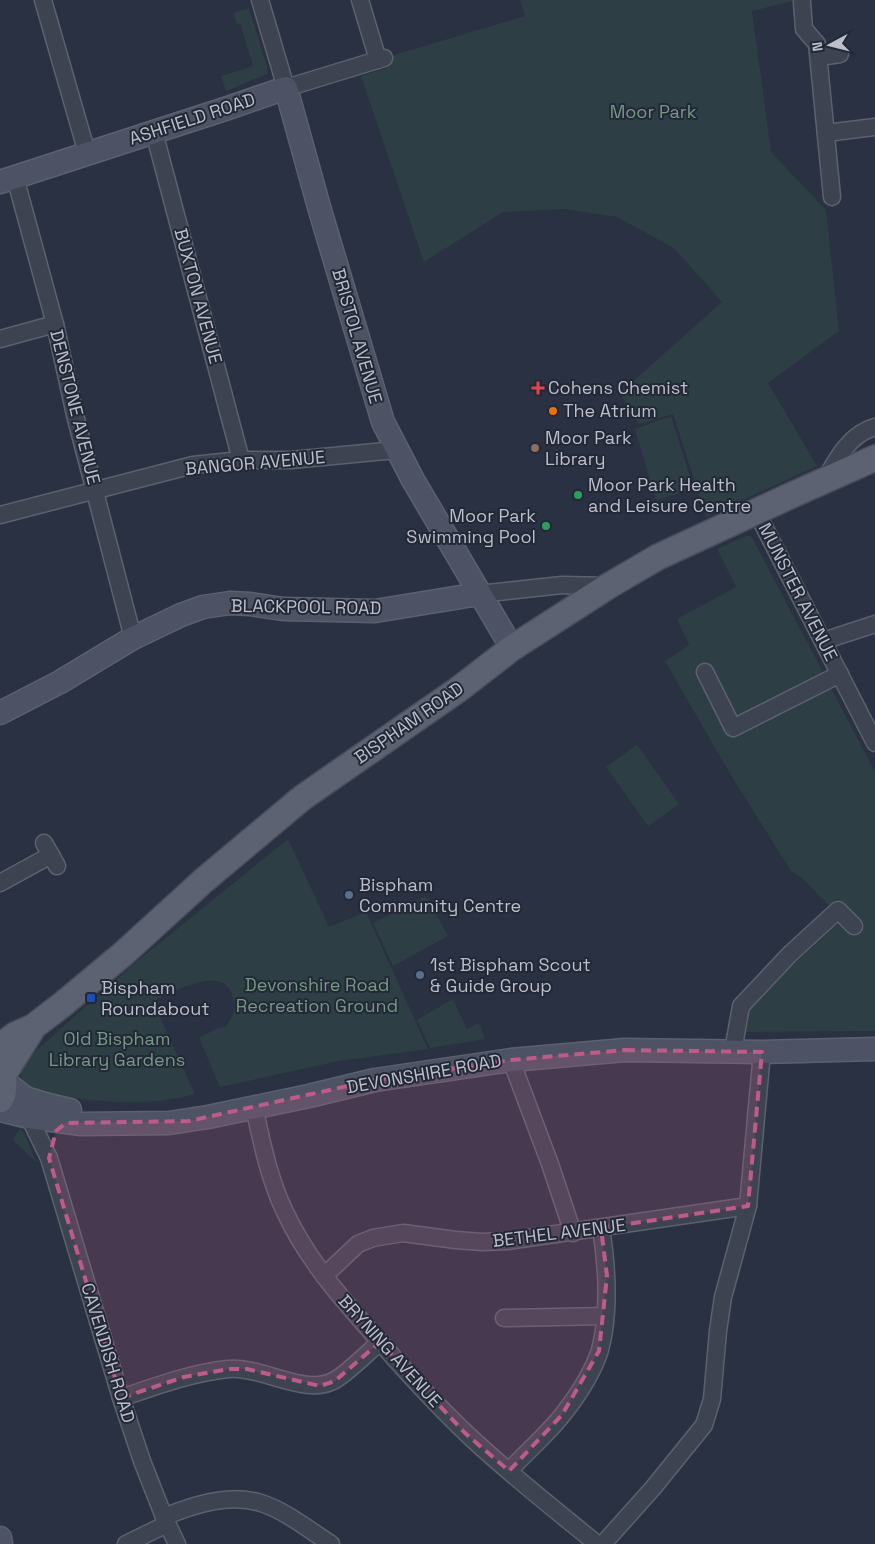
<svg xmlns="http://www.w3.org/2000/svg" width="875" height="1544" viewBox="0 0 875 1544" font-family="'Space Grotesk',sans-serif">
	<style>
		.green { fill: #2d3f44 }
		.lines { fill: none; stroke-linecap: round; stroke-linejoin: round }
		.street-casing { stroke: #5c616f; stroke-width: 19 }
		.secondary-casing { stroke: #5c616f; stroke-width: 25 }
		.primary-casing { stroke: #484c5b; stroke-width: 28 }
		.street { stroke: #3e4352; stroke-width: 16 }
		.secondary { stroke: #4d5264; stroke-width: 22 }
		.primary { stroke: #5c6271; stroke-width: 25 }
		.marked { fill: #bf5b88; fill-opacity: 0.2; stroke: #bf5b88; stroke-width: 4; stroke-dasharray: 10 6; stroke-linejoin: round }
		.health-dot { fill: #e0444e; stroke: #232837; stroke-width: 2 }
		.food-dot { fill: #e8710a; stroke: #232837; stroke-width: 2 }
		.education-dot { fill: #8d6e63; stroke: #232837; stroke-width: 2 }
		.leisure-dot { fill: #2e9e5b; stroke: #232837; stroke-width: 2 }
		.service-dot { fill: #5c6f8a; stroke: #232837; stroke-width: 2 }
		.transit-dot { fill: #1a4fb4; stroke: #232837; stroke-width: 2 }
		.labels { text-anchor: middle; stroke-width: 4; stroke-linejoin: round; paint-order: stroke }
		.park-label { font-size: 18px; fill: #759a83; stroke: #232837 }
		.street-label { font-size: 18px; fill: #bbbfcb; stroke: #232837 }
		.poi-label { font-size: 18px; fill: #bbbfcb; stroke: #232837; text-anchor: start }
	</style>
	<rect width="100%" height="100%" fill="#2a3142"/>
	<!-- green -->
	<g class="green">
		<polygon points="520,0 798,0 752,11 771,152 826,210 839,331 768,383 817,466 706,517 673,414 639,424 620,393 722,302 674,248 617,217 565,209 503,212 424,262 361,76 387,68 384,58 525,16"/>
		<polygon points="249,8 267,67 267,74 226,91 221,76 253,66 240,23 237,24 233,13"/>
		<polygon points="671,416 694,489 656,500 635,429"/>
		<polygon points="746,536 750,536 753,539 875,772 875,1031 744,1032 751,1004 832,929 838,924 847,932 860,925 838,899 829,906 802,878 791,871 732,777 665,661 689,645 677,619 736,587 717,549"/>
		<polygon points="637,745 679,804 648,826 606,767"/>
		<path d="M288 839 329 927 366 912 428 1049 339 1061 220 1087 199 1038 218 1028 225 1027C233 1017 238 1008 232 995 231 992 229 987 226 985 211 972 168 993 153 1002L195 1094C153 1106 109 1103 66 1097 55 1096 42 1095 32 1091 22 1086 20 1073 21 1064L136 962Z"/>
		<polygon points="426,896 448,936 393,966 373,923"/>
		<polygon points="453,999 467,1029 479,1023 485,1039 430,1048 417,1020"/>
		<polygon points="20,1128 25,1135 36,1162 13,1140"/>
	</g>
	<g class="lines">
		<defs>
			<g id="street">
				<polyline points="43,0 87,153"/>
				<polyline points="260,0 286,88 384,58"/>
				<polyline points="360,0 378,60"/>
				<polyline points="802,2 804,29 817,44 832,197"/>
				<polyline points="819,57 840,54"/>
				<polyline points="154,132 241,460"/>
				<polyline points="826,133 875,127"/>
				<polyline points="15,177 55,324 75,415 133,638"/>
				<polyline points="0,339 55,324"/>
				<path d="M825 480C837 458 850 434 875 427"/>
				<polyline points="756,511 875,743"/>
				<polyline points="0,515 193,465 241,460 291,460 396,450"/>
				<polyline points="479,594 562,585 607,586"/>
				<polyline points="823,641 875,624"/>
				<polyline points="705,672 733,728 840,674"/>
				<polyline points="44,843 57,866"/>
				<polyline points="0,883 51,855"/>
				<polyline points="733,1051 741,1006 790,954 838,910 854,926"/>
				<polyline points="511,1060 550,1164 573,1233"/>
				<path d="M254 1107C262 1143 269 1179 285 1212 305 1255 335 1291 366 1326 398 1363 431 1400 467 1434 508 1473 553 1508 597 1544"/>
				<polyline points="29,1117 49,1158 121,1398 142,1461 164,1517 177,1544"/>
				<polyline points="324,1276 358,1244 373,1238 403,1233 456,1240 482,1242 507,1241 748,1206"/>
				<polyline points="504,1318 605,1316"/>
				<path d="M121 1398C156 1386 191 1373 228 1369 262 1366 304 1396 333 1381 346 1375 368 1352 380 1342"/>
				<path d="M509 1471C526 1452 548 1434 564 1413 578 1395 593 1372 600 1350 610 1312 607 1266 601 1228"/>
				<path d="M164 1517C193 1505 229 1493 261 1503 286 1511 309 1530 331 1544"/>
				<polyline points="126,1544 167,1524"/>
				<polyline points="603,1544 653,1488 704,1425 712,1399 718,1331 723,1297 748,1206 762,1052"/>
			</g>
			<g id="secondary">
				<polyline points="0,182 228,108 286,88 319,207 383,422 413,480 512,648"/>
				<polyline points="0,713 60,682 133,638 181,615 203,607 230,603 250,604 283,609 375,611 479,594"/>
				<polyline points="4,1081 25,1098 48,1105 70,1110"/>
				<polyline points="0,1110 29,1117 81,1124 169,1123 208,1117 309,1096 375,1080 511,1060 625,1050 762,1052 875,1049"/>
				<polyline points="0,1538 1,1544"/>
			</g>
			<g id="primary">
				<polyline points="0,1046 15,1035 33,1027 63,1004 123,954 203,881 302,798 459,689 512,648 610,585 658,557 792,495 875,458"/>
				<polyline points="0,1075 4,1081 3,1094 0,1100"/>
				<polyline points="2,1077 31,1031"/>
			</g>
		</defs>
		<!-- street casing -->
		<use href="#street" class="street-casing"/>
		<!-- secondary casing -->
		<use href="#secondary" class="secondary-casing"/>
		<!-- primary casing -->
		<use href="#primary" class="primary-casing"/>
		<!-- street -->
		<use href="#street" class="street"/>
		<!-- secondary -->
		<use href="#secondary" class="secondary"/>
		<!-- primary -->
		<use href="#primary" class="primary"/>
	</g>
	<!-- marked area -->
	<path class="marked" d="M625 1050 762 1052 748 1206 601 1228 607 1276 599 1351 562 1415 509 1471 465 1433 380 1342 335 1381 320 1386 247 1369H229L184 1377 121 1398 49 1158 56 1131 66 1123 189 1121 375 1080 511 1060Z"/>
	<!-- markers -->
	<path class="health-dot" d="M535.5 380.5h5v5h5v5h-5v5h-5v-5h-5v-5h5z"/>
	<circle class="food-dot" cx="553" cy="411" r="5"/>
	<circle class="education-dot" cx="535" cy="448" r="5"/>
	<g class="leisure-dot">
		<circle cx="578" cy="495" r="5"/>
		<circle cx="546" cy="526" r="5"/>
	</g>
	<g class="service-dot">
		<circle cx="349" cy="895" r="5"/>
		<circle cx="420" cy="975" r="5"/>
	</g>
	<rect class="transit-dot" x="86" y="993" width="10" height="10" rx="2.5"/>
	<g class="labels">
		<!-- park labels -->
		<g class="park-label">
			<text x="653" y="118">Moor Park</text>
			<text x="317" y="991">Devonshire Road<tspan x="317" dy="21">Recreation Ground</tspan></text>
			<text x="117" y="1045">Old Bispham<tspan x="117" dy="21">Library Gardens</tspan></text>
		</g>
		<!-- street labels -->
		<g class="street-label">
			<text transform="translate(192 119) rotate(-18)" y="6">ASHFIELD ROAD</text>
			<text transform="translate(198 296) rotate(75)" y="6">BUXTON AVENUE</text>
			<text transform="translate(357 336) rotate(74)" y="6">BRISTOL AVENUE</text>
			<text transform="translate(75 407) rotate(76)" y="6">DENSTONE AVENUE</text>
			<text transform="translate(255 463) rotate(-5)" y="6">BANGOR AVENUE</text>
			<text transform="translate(798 592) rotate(63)" y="6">MUNSTER AVENUE</text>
			<text transform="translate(306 607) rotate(1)" y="6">BLACKPOOL ROAD</text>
			<text transform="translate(409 723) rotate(-35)" y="6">BISPHAM ROAD</text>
			<text transform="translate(424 1074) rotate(-10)" y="6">DEVONSHIRE ROAD</text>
			<text transform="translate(559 1233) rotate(-7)" y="6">BETHEL AVENUE</text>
			<text transform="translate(390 1351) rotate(48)" y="6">BRYNING AVENUE</text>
			<text transform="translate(108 1353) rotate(73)" y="6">CAVENDISH ROAD</text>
		</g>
		<!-- poi labels -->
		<g class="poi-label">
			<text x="548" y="394">Cohens Chemist</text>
			<text x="563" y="417">The Atrium</text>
			<text x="545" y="444">Moor Park<tspan x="545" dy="21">Library</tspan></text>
			<text x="588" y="491">Moor Park Health<tspan x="588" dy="21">and Leisure Centre</tspan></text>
			<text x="536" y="522" text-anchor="end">Moor Park<tspan x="536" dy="21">Swimming Pool</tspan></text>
			<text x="359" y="891">Bispham<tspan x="359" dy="21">Community Centre</tspan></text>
			<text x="430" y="971">1st Bispham Scout<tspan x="430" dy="21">&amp; Guide Group</tspan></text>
			<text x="101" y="994">Bispham<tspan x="101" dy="21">Roundabout</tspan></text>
		</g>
	</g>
	<!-- north arrow -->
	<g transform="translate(830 45) rotate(263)" stroke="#232837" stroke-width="4" paint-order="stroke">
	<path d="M0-4L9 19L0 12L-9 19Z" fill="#bbbfcb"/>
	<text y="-8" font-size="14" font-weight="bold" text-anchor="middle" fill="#bbbfcb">N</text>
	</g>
</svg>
